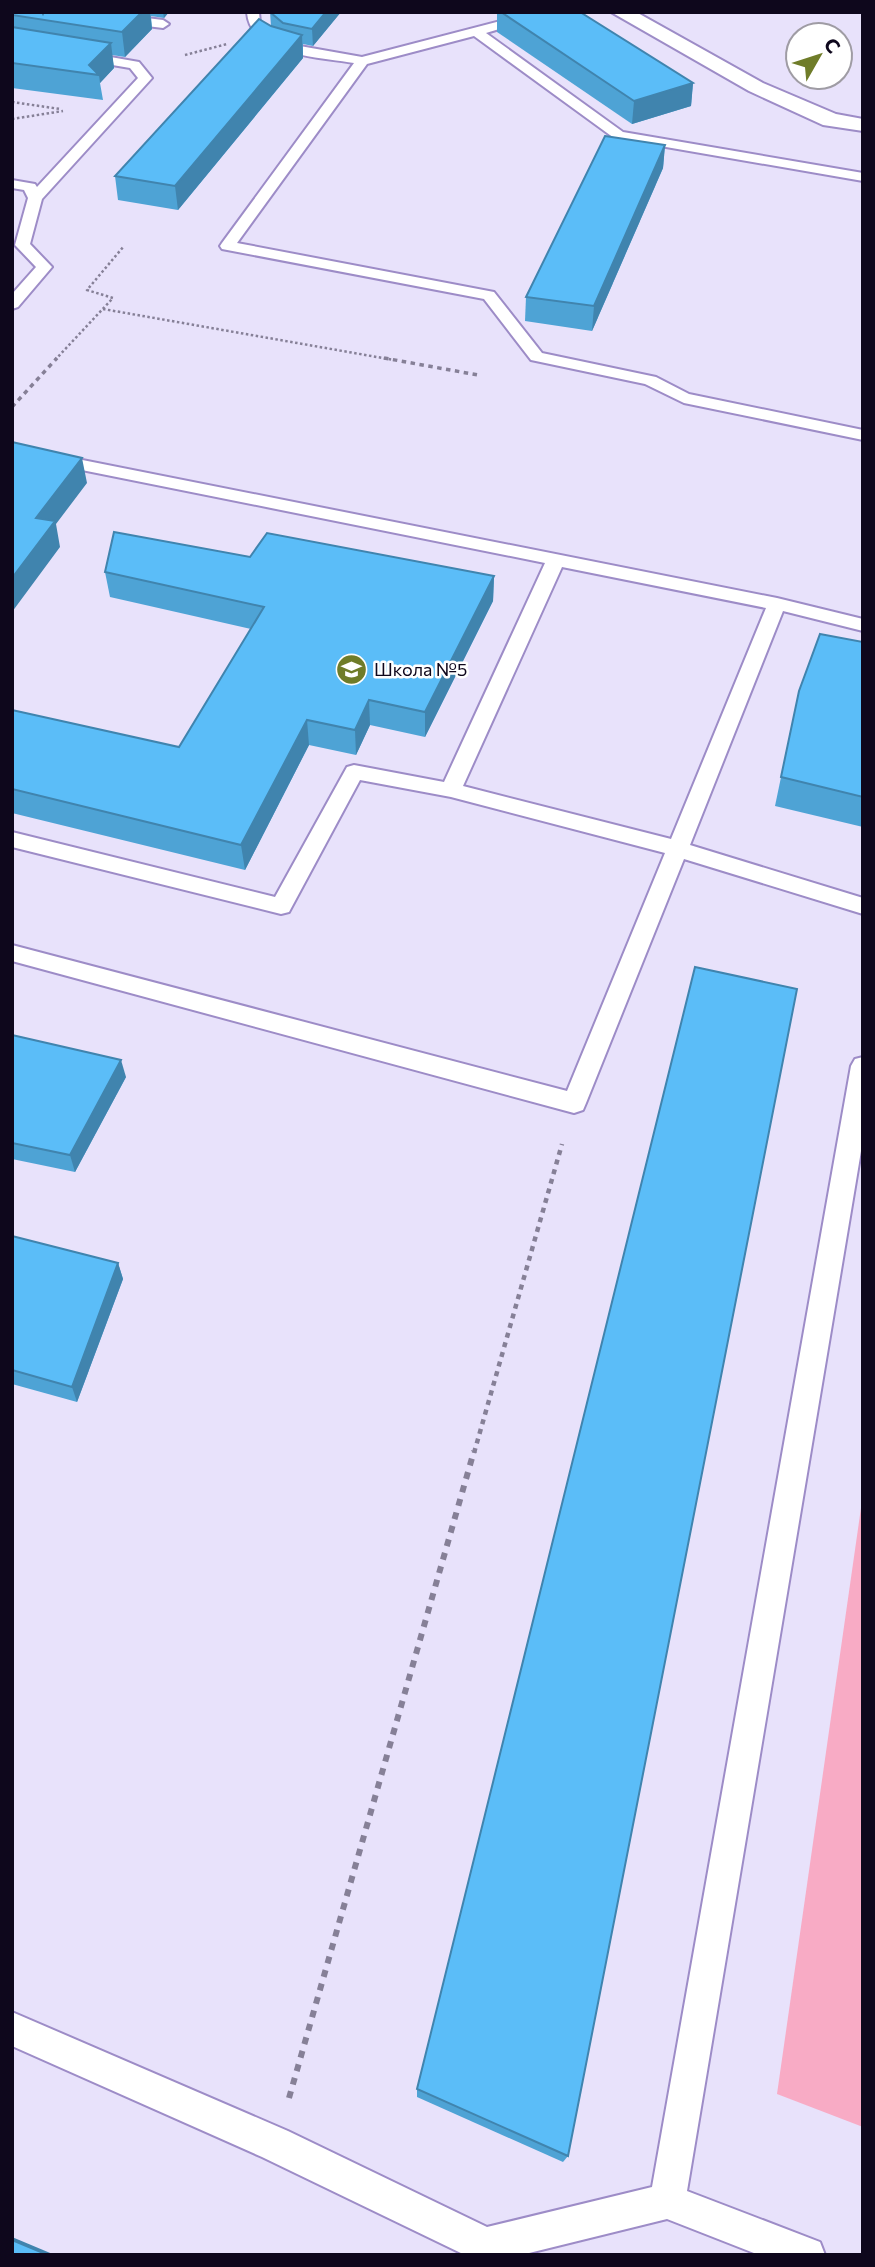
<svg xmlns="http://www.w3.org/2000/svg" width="875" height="2267" viewBox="0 0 875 2267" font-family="Commissioner,sans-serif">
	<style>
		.green { fill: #f8abc5 }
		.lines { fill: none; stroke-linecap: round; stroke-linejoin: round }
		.lane-casing { stroke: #9d8cc7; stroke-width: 4 }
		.street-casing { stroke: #9d8cc7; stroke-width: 4 }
		.path-far3 { stroke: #868097; stroke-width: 2.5; stroke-dasharray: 2.5 2.5; stroke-linecap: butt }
		.path-far2 { stroke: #868097; stroke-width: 3.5; stroke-dasharray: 4.5 4.5; stroke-linecap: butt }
		.path-far1 { stroke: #868097; stroke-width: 4.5; stroke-dasharray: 5 5; stroke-linecap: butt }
		.path { stroke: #868097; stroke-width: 6; stroke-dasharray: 7 7; stroke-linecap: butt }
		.lane { fill: #fff; fill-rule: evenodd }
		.street { fill: #fff; fill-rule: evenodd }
		.wall { fill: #4ea3d5 }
		.shaded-wall { fill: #4084ae }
		.building { fill: #5bbdf8; stroke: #4084ae; stroke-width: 2 }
		.labels { text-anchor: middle; stroke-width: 5; stroke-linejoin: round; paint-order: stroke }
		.far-poi-label { font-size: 18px; fill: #0e071c; stroke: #fff; text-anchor: start }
	</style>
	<rect width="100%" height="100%" fill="#e8e2fb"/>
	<!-- green -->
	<polygon class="green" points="863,1494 863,2127 777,2094"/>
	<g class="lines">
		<defs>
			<g id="lane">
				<polygon points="59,12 98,12 163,20 169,24 163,28 65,16"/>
				<path d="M247 12H259L260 23 283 43 362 57 535 12H556L486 33 623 132 863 173V181L614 138 474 36 367 64 237 243 494 292 542 353 656 377 689 394 863 430V440L684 403 645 384 531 360 484 299 222 249 220 246 222 243 354 63C320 57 250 56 247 12Z"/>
				<polygon points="82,52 139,62 152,78 42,199 30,244 52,267 18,307 12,309 12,294 36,267 15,245 28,198 24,190 12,188 12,180 35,184 37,187 138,78 130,68 77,59 77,53"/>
				<path d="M12 446 777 598 863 619V631L783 611 690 845 863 898V914L684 859 586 1103 583 1110 574 1113 12 961V945L567 1091 665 853 451 797 360 780 289 912 281 914 12 847V832L275 897 347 767 354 765 444 782 545 563 12 456ZM562 567 766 608 671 839 463 786Z"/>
				<polygon points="863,1057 863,1139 687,2191 820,2242 825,2255 759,2255 667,2219 521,2255 465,2255 262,2157 12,2046 12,2012 288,2131 487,2227 652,2187 851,1066 855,1059"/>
			</g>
			<polygon id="street" points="611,12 636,12 763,83 836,114 863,119 863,131 823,125 749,91"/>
		</defs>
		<!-- lane casing -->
		<use href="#lane" class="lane-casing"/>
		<!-- street casing -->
		<use href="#street" class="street-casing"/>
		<!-- path-far3 -->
		<g class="path-far3">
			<polyline points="185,55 227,44"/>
			<polyline points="12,102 60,109"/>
			<polyline points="12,119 63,111"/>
			<polyline points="103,309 394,360"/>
			<polyline points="55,360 113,298 87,290 124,246"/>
		</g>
		<!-- path-far2 -->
		<g class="path-far2">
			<polyline points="384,358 478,375"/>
			<polyline points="12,407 57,358"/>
		</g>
		<!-- path-far1 -->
		<polyline class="path-far1" points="474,1453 562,1144"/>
		<!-- path -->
		<polyline class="path" points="289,2098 474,1451"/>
		<!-- lane -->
		<use href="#lane" class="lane"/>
		<!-- street -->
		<use href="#street" class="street"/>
	</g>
	<!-- wall -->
	<g class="wall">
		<polygon points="12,12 43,14 44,12 169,12 164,18 151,16 152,29 125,57 112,55 114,68 100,83 103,100 12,88"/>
		<polygon points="270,12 341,12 313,46 303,44 303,58 178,210 118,200 115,176 271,26"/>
		<polygon points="497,12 580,12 693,83 691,106 632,124 497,32"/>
		<polygon points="665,145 663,168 592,331 525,321 526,297"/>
		<polygon points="250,557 494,576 493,601 425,737 370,725 356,755 309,745 245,870 12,813 12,710 179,747 251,629 110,597 105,572"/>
		<polygon points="863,642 863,827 775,806 799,691"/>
		<polygon points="12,1035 126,1077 75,1172 12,1159"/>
		<polygon points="12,1236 118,1263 123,1279 77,1402 12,1384"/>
		<polygon points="417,2089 568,2156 563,2162 417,2097"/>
	</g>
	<!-- shaded-wall -->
	<g class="shaded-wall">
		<polygon points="142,12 150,12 152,29 125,57 122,32"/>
		<polygon points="163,12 169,12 164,18"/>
		<polygon points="326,12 341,12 313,46 312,29"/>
		<polygon points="302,35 303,58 178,210 175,186"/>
		<polygon points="111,43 114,68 100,83 99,75 89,65"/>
		<polygon points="693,83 691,106 632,124 634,101"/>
		<polygon points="665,145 663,168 592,331 594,306"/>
		<polygon points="82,458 87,483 56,524 60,547 12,612 12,578 36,518"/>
		<polygon points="494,576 493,601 425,737 425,712"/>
		<polygon points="369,700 370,725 356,755 355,730"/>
		<polygon points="307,720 309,745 245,870 241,845"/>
		<polygon points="121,1060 126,1077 75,1172 70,1155"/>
		<polygon points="118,1263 123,1279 77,1402 72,1387"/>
		<polygon points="12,2237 55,2255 48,2255 12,2240"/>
	</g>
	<!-- building -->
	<g class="building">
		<polygon points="12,12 42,12 43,14 44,12 142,12 122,32 12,15"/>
		<polygon points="270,12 326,12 312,29 283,23"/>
		<polygon points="501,12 580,12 693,83 634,101"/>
		<polygon points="259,19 271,26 302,35 175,186 115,176"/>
		<polygon points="12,27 111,43 89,65 99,75 12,63"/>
		<polygon points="605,136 665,145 594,306 526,297"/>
		<polygon points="12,442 82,458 36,518 55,521 12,578"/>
		<polygon points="114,532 250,557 267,533 494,576 425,712 369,700 355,730 307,720 241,845 12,789 12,710 179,747 264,607 105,572"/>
		<polygon points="820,634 863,642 863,797 781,777 799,691"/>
		<polygon points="695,967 797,989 568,2156 417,2089"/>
		<polygon points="12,1035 121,1060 70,1155 12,1143"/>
		<polygon points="12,1236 118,1263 72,1387 12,1370"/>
		<polygon points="12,2240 48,2255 12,2255"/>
	</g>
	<!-- icons -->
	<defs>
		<symbol id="school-disc" viewBox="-11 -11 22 22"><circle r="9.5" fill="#6f7c29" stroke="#fff"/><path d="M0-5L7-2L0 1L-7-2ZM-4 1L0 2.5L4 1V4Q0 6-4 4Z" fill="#fff"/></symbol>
	</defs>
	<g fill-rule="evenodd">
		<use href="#school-disc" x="334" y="652" width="35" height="35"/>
	</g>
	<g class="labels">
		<!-- far-poi labels -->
		<g class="far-poi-label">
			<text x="374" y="676">Школа №5</text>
		</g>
	</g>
	<!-- border -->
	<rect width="875" height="2267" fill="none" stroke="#0e071c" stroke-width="28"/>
	<!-- north arrow -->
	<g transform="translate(819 56) rotate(51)"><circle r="33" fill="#ffffff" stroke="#9f9ca4" stroke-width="2"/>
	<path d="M0-5L12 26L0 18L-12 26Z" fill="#6f7c29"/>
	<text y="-10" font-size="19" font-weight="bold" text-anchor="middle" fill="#0e071c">С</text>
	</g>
</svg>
